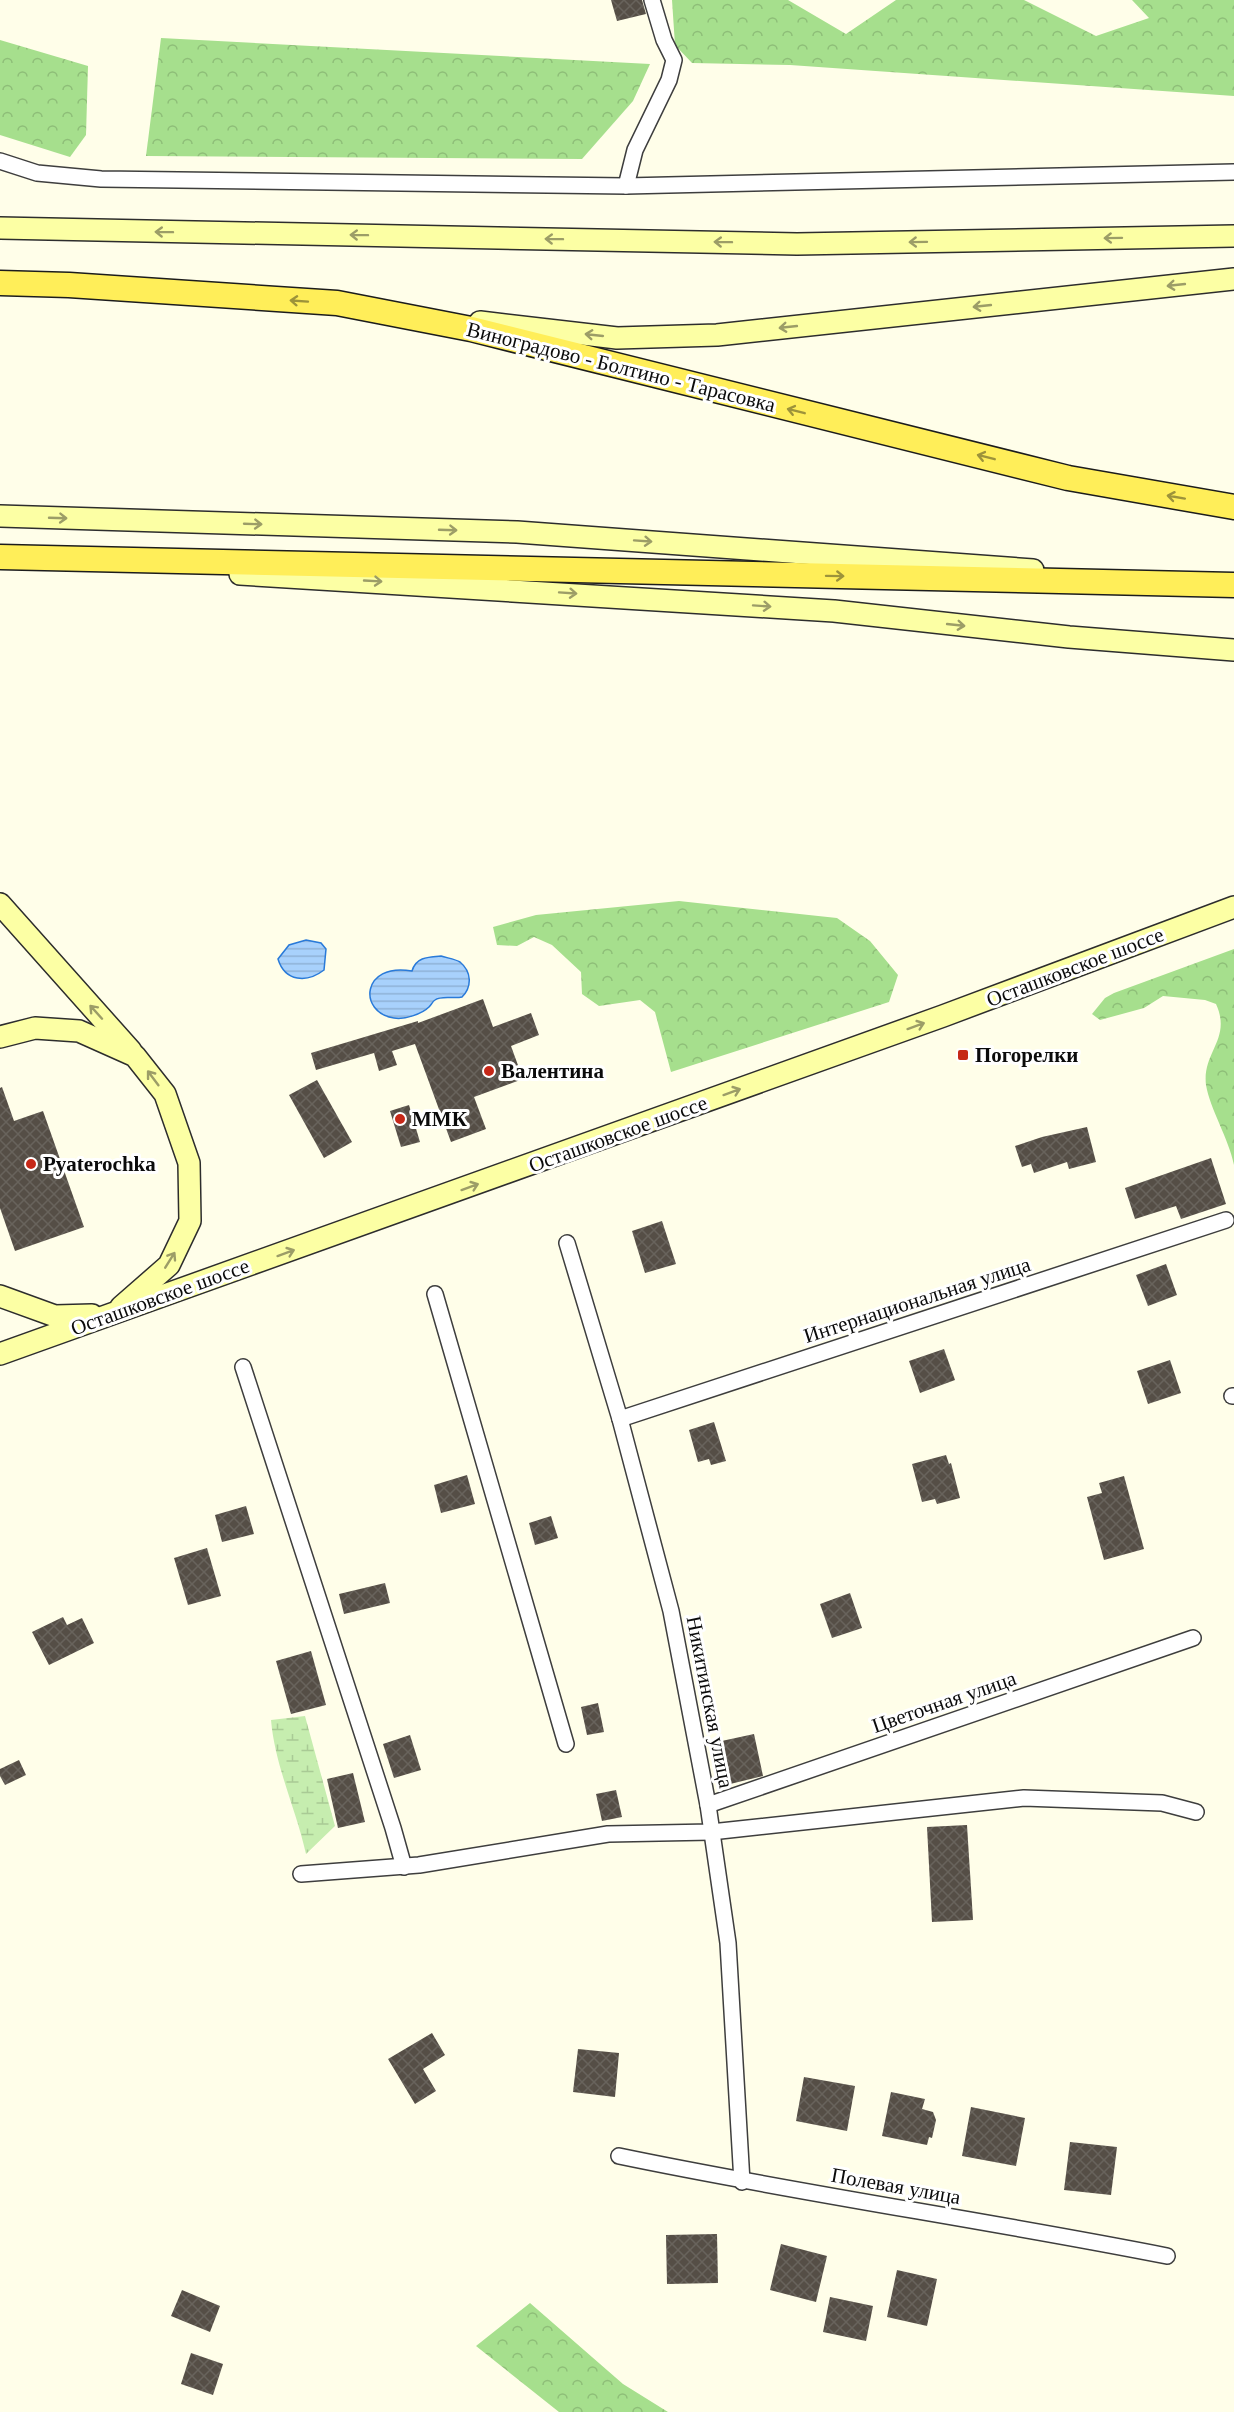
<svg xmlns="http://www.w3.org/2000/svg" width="1234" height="2412" viewBox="0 0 1234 2412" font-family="'Times New Roman',serif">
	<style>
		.forest { fill: url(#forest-crowns) }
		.wetland { fill: url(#wetland-marsh) }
		.water { fill: url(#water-rules); stroke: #297ad9; stroke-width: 1.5 }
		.building { fill: url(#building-cross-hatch) }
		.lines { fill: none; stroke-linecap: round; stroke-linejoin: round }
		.street-casing { stroke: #3e3e3e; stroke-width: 18 }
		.secondary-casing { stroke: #2d2d2d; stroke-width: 24 }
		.primary-casing { stroke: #1c1c1c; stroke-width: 27 }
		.street { stroke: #fff; stroke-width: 15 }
		.secondary { stroke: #fcffa4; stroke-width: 21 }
		.primary { stroke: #ffee59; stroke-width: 24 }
		.oneway { stroke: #9c9d67 }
		.oneway2 { stroke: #9d933a }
		.poi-dot { fill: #c62818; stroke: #fff; stroke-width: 2 }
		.labels { text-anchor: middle; stroke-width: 6; stroke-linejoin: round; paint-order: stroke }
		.street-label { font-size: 21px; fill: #0b0b0b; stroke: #fff }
		.poi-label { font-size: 21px; font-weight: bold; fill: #0b0b0b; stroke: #fff; text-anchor: start }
	</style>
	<defs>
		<pattern id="forest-crowns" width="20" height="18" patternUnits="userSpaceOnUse" patternTransform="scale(1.5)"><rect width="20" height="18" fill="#a6df8d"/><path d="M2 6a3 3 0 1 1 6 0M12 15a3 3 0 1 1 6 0" fill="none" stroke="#8ebe78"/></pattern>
		<pattern id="wetland-marsh" width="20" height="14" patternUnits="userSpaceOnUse" patternTransform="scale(1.5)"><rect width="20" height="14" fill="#c6edaf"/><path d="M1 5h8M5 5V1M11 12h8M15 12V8" fill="none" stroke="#a9ca95"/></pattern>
		<pattern id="water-rules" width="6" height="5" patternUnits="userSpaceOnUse" patternTransform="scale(1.5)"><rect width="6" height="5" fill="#a8d1fc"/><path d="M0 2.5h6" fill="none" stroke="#8fb2d7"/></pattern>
		<pattern id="building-cross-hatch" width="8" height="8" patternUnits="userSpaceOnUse" patternTransform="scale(1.5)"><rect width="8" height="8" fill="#554e46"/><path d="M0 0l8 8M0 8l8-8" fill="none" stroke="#68635c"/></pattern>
	</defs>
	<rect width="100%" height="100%" fill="#fffee9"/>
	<!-- forest -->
	<g class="forest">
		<polygon points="672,0 788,0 846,34 896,0 1024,0 1096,36 1149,18 1132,0 1234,0 1234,96 790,65 692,63 675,45"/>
		<polygon points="161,38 650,64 633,101 582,159 146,156"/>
		<polygon points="0,40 88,66 86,135 70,157 0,135"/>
		<polygon points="679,901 837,918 870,941 898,975 889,1002 671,1072 655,1012 640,1000 599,1006 582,994 581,972 552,945 534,937 517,946 497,945 493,927 536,915"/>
		<path d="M1234 949V1165C1229 1139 1210 1109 1206 1085 1202 1052 1232 1039 1216 1004L1205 1000 1163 996 1144 1008 1100 1020 1092 1014 1105 998 1114 993Z"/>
		<polygon points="530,2303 623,2384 668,2412 559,2412 476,2346"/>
	</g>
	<!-- wetland -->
	<path class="wetland" d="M305 1716 335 1826 306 1854C296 1809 275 1766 271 1720Z"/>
	<!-- water -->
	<g class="water">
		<path d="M306 940 321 943 326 949 324 970C307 983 285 982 278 959L289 945Z"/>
		<path d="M441 956C447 958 455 959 460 962 472 972 472 987 462 997 454 999 441 995 435 1000 432 1002 432 1004 429 1007 422 1014 404 1020 394 1018 358 1013 361 962 412 971 416 957 428 957 441 956Z"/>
	</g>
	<!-- building -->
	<g class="building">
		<polygon points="611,0 642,0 646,14 617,21"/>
		<polygon points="483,999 493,1027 531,1013 539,1035 511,1046 523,1079 474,1097 486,1129 451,1142 415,1044 392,1051 397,1065 379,1071 374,1053 316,1070 311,1053 418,1021 418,1023"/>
		<polygon points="317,1080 352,1142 324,1158 289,1095"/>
		<polygon points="2,1087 14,1121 43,1111 84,1227 15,1251 0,1208 0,1088"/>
		<polygon points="409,1105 420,1142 401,1147 390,1111"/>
		<polygon points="1087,1127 1096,1162 1069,1169 1067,1162 1034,1173 1031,1164 1022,1167 1015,1146 1042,1137"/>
		<polygon points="1211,1158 1226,1204 1181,1219 1176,1206 1135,1219 1125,1188"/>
		<polygon points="662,1221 676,1264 645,1273 632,1231"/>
		<polygon points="1166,1264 1177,1295 1148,1306 1136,1275"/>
		<polygon points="944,1349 955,1380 920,1393 909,1361"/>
		<polygon points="1170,1360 1181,1393 1148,1404 1137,1371"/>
		<polygon points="714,1422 726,1461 711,1465 709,1459 698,1462 689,1430"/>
		<polygon points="946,1455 949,1464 951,1463 960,1498 937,1504 935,1499 922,1502 912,1464"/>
		<polygon points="467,1475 475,1504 441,1513 434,1485"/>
		<polygon points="1124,1476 1144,1549 1104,1560 1087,1497 1102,1493 1099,1483"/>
		<polygon points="246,1506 254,1534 222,1542 215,1515"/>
		<polygon points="551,1516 558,1538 535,1545 529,1523"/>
		<polygon points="207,1548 221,1596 188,1605 174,1558"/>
		<polygon points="385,1583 390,1603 344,1614 339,1594"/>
		<polygon points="850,1593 862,1628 832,1638 820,1604"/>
		<polygon points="63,1617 67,1625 82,1618 94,1643 49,1665 32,1632"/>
		<polygon points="311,1651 326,1705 291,1714 276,1661"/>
		<polygon points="598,1703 604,1732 587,1735 581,1707"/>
		<polygon points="754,1734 763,1776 726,1785 717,1742"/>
		<polygon points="410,1735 421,1770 394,1778 383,1744"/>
		<polygon points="19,1760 26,1775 5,1785 0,1776 0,1769"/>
		<polygon points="353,1773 365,1822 338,1828 327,1779"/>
		<polygon points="616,1790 622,1817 602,1821 596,1794"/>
		<polygon points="967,1825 973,1920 932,1922 927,1827"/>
		<polygon points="432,2033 445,2055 423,2069 436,2091 415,2104 388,2059"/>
		<polygon points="578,2049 619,2053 615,2097 573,2092"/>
		<polygon points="804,2077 855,2086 847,2131 796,2121"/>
		<polygon points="891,2092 925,2099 922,2109 933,2112 936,2120 932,2138 929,2137 927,2145 882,2136"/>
		<polygon points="971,2107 1025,2118 1016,2166 962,2156"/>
		<polygon points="1070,2142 1117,2147 1111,2195 1064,2190"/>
		<polygon points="717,2234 718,2283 667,2284 666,2235"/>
		<polygon points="781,2244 827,2256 816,2302 770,2290"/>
		<polygon points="897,2270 937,2279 927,2326 887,2317"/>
		<polygon points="182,2290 220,2306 210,2332 171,2316"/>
		<polygon points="830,2297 873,2306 866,2341 823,2332"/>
		<polygon points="191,2353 223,2364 213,2395 181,2384"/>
	</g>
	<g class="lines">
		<defs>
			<g id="street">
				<polyline points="0,161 37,173 101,179 626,186 1234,172"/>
				<polyline points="626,186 635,150 669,80 674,60 664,40 652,0"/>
				<polyline points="567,1243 620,1419 671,1611 708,1805 728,1943 742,2182"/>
				<polyline points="435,1294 566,1744"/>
				<polyline points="243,1367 393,1828 404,1867"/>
				<polyline points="1232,1396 1234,1396"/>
				<polyline points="620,1419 1226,1220"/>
				<polyline points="708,1805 1193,1638"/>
				<polyline points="301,1874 419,1865 608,1834 711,1832 1024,1798 1162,1803 1196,1812"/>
				<path d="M619 2156C801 2194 985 2220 1167 2256"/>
			</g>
			<g id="secondary">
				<polyline points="0,228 797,244 1234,236"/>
				<polyline points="480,322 617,338 717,335 1234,279"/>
				<polyline points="0,516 517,532 1033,570"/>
				<polyline points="240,574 834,611 1069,637 1234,650"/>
				<polyline points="0,904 131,1051"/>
				<polyline points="0,1037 35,1028 79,1031 135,1056 165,1094 189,1163 190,1221 169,1265 121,1307"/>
				<polyline points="0,1296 55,1316 92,1315"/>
				<polyline points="0,1354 943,1016 1234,907"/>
			</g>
			<g id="primary">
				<polyline points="0,283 69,285 337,303 471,329 1068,478 1234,507"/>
				<polyline points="0,557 1234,585"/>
			</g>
		</defs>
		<!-- street casing -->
		<use href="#street" class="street-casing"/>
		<!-- secondary casing -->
		<use href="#secondary" class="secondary-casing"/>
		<!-- primary casing -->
		<use href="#primary" class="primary-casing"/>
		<!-- street -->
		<use href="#street" class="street"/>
		<!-- secondary -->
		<use href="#secondary" class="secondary"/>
		<!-- primary -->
		<use href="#primary" class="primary"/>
	</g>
	<!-- one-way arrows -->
	<defs><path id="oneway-shaft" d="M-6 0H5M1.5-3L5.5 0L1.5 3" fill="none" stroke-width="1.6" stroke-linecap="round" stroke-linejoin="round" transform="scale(1.5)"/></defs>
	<g class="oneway">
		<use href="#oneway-shaft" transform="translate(164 232) rotate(-179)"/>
		<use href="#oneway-shaft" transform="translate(359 235) rotate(-179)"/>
		<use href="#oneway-shaft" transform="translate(1113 238) rotate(179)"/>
		<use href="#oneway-shaft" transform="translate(554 239) rotate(-179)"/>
		<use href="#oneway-shaft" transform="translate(723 242) rotate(-179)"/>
		<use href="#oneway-shaft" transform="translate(918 242) rotate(179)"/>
		<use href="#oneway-shaft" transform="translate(1176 285) rotate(174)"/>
		<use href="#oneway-shaft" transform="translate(982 306) rotate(174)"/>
		<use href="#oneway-shaft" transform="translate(788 327) rotate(174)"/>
		<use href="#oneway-shaft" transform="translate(594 335) rotate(-174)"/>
		<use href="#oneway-shaft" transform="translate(58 518) rotate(2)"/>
		<use href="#oneway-shaft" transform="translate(253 524) rotate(2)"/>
		<use href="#oneway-shaft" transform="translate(448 530) rotate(2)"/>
		<use href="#oneway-shaft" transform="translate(643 541) rotate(4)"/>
		<use href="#oneway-shaft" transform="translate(373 581) rotate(3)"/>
		<use href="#oneway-shaft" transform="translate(568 593) rotate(4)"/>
		<use href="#oneway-shaft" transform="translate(762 606) rotate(4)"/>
		<use href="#oneway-shaft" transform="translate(956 625) rotate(6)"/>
		<use href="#oneway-shaft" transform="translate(96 1012) rotate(-132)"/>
		<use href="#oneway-shaft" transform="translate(916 1026) rotate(-20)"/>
		<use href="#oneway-shaft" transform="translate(153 1078) rotate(-127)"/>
		<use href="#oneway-shaft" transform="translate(732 1092) rotate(-20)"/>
		<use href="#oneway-shaft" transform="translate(470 1187) rotate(-20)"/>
		<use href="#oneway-shaft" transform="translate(286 1253) rotate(-20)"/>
		<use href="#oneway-shaft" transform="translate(170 1260) rotate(-58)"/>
	</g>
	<g class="oneway2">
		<use href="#oneway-shaft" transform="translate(299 301) rotate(-176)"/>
		<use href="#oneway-shaft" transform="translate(796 411) rotate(-166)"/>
		<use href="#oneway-shaft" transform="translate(986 457) rotate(-166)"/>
		<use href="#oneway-shaft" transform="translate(1176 497) rotate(-170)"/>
		<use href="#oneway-shaft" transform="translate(835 576) rotate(1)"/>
	</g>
	<!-- markers -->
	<g class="poi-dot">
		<rect x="957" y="1049" width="12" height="12" rx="3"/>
		<circle cx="489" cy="1071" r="6"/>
		<circle cx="400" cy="1119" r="6"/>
		<circle cx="31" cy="1164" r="6"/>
	</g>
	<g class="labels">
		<!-- street labels -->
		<g class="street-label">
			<text transform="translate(621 367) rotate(14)" y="7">Виноградово - Болтино - Тарасовка</text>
			<text transform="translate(1075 967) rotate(-21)" y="7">Осташковское шоссе</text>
			<text transform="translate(618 1134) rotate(-20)" y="7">Осташковское шоссе</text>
			<text transform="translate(160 1297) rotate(-20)" y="7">Осташковское шоссе</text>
			<text transform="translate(917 1300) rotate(-18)" y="7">Интернациональная улица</text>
			<text transform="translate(710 1702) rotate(79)" y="7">Никитинская улица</text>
			<text transform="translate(944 1702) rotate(-19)" y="7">Цветочная улица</text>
			<text transform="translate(896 2186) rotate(10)" y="7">Полевая улица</text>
		</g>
		<!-- poi labels -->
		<g class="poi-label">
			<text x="975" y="1062">Погорелки</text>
			<text x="501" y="1078">Валентина</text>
			<text x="412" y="1126">ММК</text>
			<text x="43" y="1171">Pyaterochka</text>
		</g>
	</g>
</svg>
